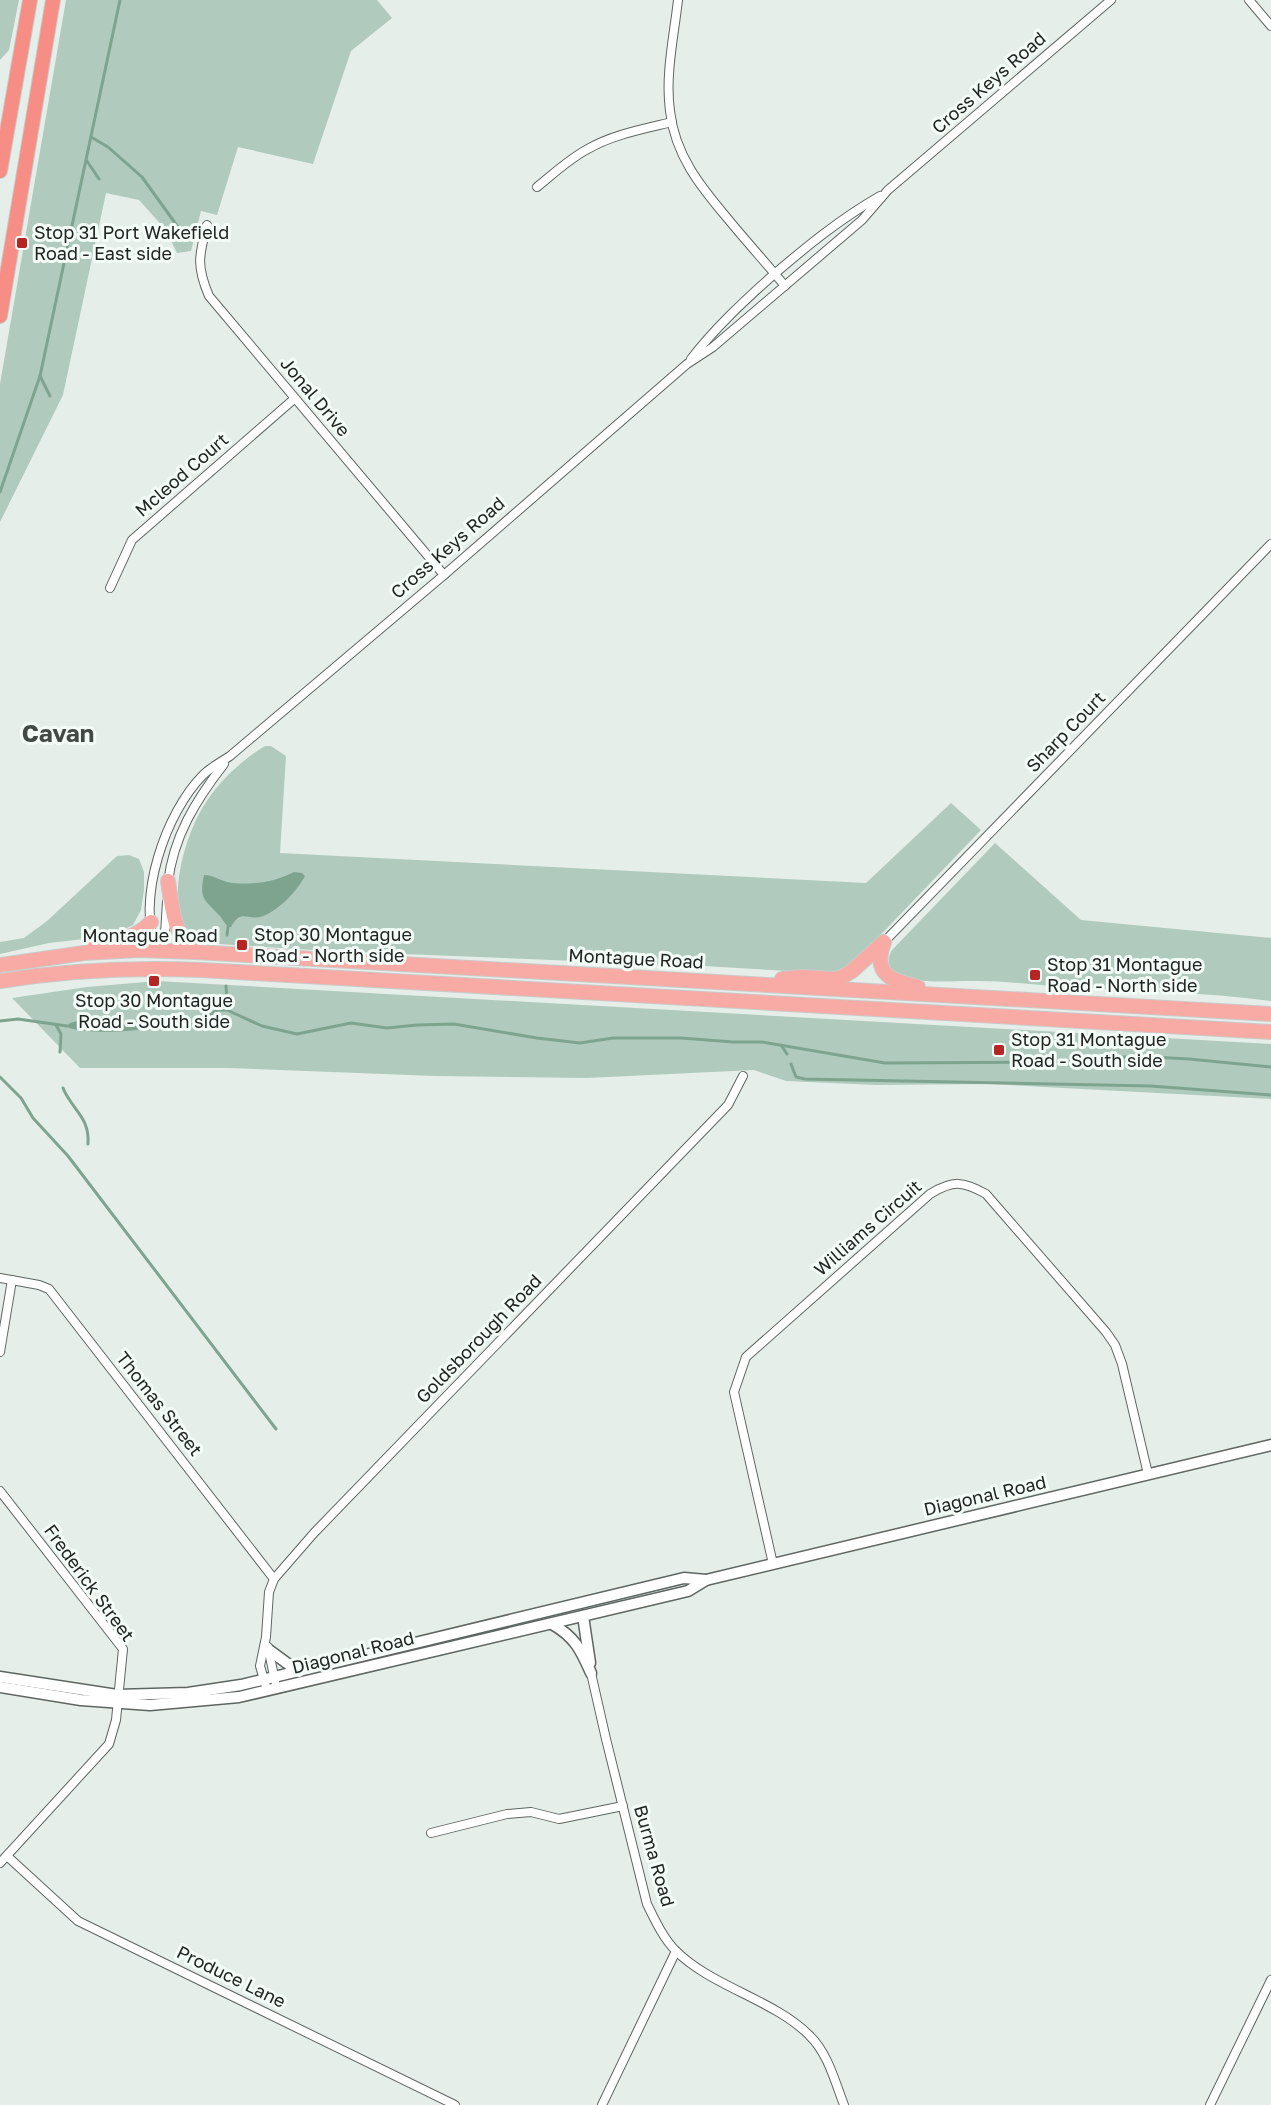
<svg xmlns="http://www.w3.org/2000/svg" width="1271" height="2105" viewBox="0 0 1271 2105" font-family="'Golos Text',sans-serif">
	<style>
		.green { fill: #b0cbbd }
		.water { fill: #7ea490 }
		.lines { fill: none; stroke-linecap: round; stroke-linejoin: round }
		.stream { stroke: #7ea490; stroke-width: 3 }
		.minor-casing { stroke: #5f6662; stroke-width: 10 }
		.tertiary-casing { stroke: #5f6662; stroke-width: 13 }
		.primary-casing { stroke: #cacaca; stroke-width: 16 }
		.trunk-casing { stroke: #cacaca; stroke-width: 16 }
		.minor { stroke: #fff; stroke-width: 8 }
		.tertiary { stroke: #fff; stroke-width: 10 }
		.primary { stroke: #f8aaa4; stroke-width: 14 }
		.trunk { stroke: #f68e86; stroke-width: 14 }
		.poi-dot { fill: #b52524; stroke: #f3fcf7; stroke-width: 2 }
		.labels { text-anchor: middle; stroke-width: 6; stroke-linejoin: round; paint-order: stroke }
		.street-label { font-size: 18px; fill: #212422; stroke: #f3fcf7 }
		.poi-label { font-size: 18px; fill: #212422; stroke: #f3fcf7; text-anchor: start }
		.district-label { font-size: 24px; font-weight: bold; fill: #434a46; stroke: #f3fcf7 }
	</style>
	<rect width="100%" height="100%" fill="#e6eeea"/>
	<!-- green -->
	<g class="green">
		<polygon points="0,0 19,0 9,50 0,60"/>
		<polygon points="66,0 377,0 392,18 351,51 313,164 238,147 217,215 201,211 191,251 177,253 166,230 139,200 106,193 63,395 0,522 0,384"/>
		<path d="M265 746H271L286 756 280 853 866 883 951 803 981 830 848 969 840 974 703 966 328 951 219 944 190 936C183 923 178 908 178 892 178 866 190 826 205 804 219 781 242 760 265 746Z"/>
		<path d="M995 843 1081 920 1271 938V1001C1203 992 1134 991 1065 987 1036 985 1007 981 978 981 952 980 920 986 897 973 887 968 887 958 892 950Z"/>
		<polygon points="129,855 139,859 144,872 144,890 141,910 133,925 119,932 93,938 49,943 0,954 0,942 24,938 47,921 117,856"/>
		<polygon points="157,981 1271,1044 1271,1099 990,1084 876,1085 786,1081 754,1070 587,1078 435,1076 228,1068 80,1068 12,998 87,987"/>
	</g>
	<!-- water -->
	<g class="water">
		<path d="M294 872 302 873 305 876C297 891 278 912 260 917 246 920 241 909 231 927H228C224 923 222 918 219 915 204 900 199 898 204 875 214 875 222 882 232 883 253 885 275 882 294 872Z"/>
		<path d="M84 1019H96L150 1028C127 1032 92 1034 69 1028L67 1026 70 1023Z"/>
	</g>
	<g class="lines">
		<!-- stream -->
		<g class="stream">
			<polyline points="91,137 108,147 142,177 183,234"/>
			<polyline points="87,161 99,179"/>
			<polyline points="40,376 50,396"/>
			<polyline points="0,492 40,376 120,0"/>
			<polyline points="227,935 228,927"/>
			<polyline points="218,1010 227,1010 262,1026 297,1034 351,1023 387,1028 417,1025 454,1024 537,1038 580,1043 613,1038 681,1038 733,1042 762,1042 885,1063 1070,1062 1107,1057 1153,1057 1189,1059 1271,1067"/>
			<polyline points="0,1021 18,1019 67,1026"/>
			<polyline points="56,1025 61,1034 60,1052"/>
			<path d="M150 1028C186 1028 202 1027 227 1000L226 986"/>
			<polyline points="781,1045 787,1054"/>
			<polyline points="791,1064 796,1077 805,1079 1151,1086 1271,1095"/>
			<polyline points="0,1077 21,1098 33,1118 68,1156 276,1429"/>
			<path d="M63 1088C72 1110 90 1117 88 1144"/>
		</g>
		<defs>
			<g id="minor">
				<path d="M678 0C674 36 665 75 670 111 675 155 700 186 728 219 746 241 766 263 785 286"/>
				<polyline points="1249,0 1271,26"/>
				<path d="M537 187C553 174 568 160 586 150 611 135 643 129 672 122"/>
				<path d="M207 225C199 255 196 266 209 296L444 575"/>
				<path d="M691 359C715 328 743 302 772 276 807 246 840 219 880 196"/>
				<polyline points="110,588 132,540 294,399"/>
				<path d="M168 883C173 837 196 800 224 764"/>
				<polyline points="884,942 1271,544"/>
				<path d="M157 951C135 900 166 812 203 775 211 767 221 762 230 756L444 575 687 364 713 347 862 220 888 190 1111 0"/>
				<polyline points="157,951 165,934 167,902"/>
				<polyline points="0,1278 39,1285 49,1289 274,1579"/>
				<polyline points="0,1352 12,1280"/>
				<polyline points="0,1491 123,1649 116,1720 109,1744 0,1863"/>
				<path d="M773 1564 734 1392 746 1357 930 1194C953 1180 963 1181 986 1194L1106 1332 1115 1345 1122 1364 1148 1474"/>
				<polyline points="268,1647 275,1681"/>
				<path d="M591 1673 606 1739 647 1904C655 1920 663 1938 676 1951 711 1986 774 2000 809 2035 828 2053 835 2082 844 2105"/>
				<polyline points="267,1690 260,1666 266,1637 269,1592 274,1579 314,1533 728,1105 743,1076"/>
				<polyline points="431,1833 507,1814 531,1812 559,1819 623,1806"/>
				<polyline points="7,1856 78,1921 455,2105"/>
				<polyline points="602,2105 676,1951"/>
				<polyline points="1210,2105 1271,1980"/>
			</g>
			<g id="tertiary">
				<polyline points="583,1616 590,1663"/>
				<path d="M552 1624C575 1637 581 1650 591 1673"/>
				<polyline points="269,1650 299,1672"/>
				<polyline points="0,1677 117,1695 188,1693 241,1685 684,1578 706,1580 1271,1445"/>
				<polyline points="0,1687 81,1700 150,1705 239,1697 688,1591 706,1580"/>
			</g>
			<g id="primary">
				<path d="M168 881C172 907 173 934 195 952"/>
				<path d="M884 942C872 975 891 980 918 987"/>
				<path d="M93 944C113 942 136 939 151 922"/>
				<polyline points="0,965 84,953 139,950 195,952 1271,1014"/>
				<polyline points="782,979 802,977 833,979 842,977 852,971 884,942"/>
				<path d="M0 981C68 970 134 967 202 970L1271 1032"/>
			</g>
			<g id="trunk">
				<polyline points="0,171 30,0"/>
				<polyline points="0,316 53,0"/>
			</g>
		</defs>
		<!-- minor casing -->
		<use href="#minor" class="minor-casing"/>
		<!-- tertiary casing -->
		<use href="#tertiary" class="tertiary-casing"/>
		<!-- primary casing -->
		<use href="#primary" class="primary-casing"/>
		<!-- trunk casing -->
		<use href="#trunk" class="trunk-casing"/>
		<!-- minor -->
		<use href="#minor" class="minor"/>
		<!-- tertiary -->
		<use href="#tertiary" class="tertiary"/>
		<!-- primary -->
		<use href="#primary" class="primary"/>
		<!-- trunk -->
		<use href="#trunk" class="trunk"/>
	</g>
	<!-- markers -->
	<g class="poi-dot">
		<rect x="16" y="237" width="12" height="12" rx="3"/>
		<rect x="236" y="939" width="12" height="12" rx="3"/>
		<rect x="1029" y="969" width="12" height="12" rx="3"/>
		<rect x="148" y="975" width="12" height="12" rx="3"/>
		<rect x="993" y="1044" width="12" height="12" rx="3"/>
	</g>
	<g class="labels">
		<!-- street labels -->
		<g class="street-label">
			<text transform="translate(989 83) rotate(-41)" y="6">Cross Keys Road</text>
			<text transform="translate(315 397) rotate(50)" y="6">Jonal Drive</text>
			<text transform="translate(182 475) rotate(-41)" y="6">Mcleod Court</text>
			<text transform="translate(448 548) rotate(-41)" y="6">Cross Keys Road</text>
			<text transform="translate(1066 732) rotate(-46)" y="6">Sharp Court</text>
			<text x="150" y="942">Montague Road</text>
			<text transform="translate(636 959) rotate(3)" y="6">Montague Road</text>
			<text transform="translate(868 1228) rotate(-41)" y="6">Williams Circuit</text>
			<text transform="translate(479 1339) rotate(-46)" y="6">Goldsborough Road</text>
			<text transform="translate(159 1404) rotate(52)" y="6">Thomas Street</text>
			<text transform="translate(985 1496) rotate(-13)" y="6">Diagonal Road</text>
			<text transform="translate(89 1583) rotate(54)" y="6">Frederick Street</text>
			<text transform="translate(353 1653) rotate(-14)" y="6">Diagonal Road</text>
			<text transform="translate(654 1856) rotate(74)" y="6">Burma Road</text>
			<text transform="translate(231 1977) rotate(26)" y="6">Produce Lane</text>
		</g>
		<!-- poi labels -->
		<g class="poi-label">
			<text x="34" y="239">Stop 31 Port Wakefield<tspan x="34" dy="21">Road - East side</tspan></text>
			<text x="254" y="941">Stop 30 Montague<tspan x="254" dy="21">Road - North side</tspan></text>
			<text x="1047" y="971">Stop 31 Montague<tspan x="1047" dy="21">Road - North side</tspan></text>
			<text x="154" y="1007" text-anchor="middle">Stop 30 Montague<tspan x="154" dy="21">Road - South side</tspan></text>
			<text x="1011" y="1046">Stop 31 Montague<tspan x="1011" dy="21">Road - South side</tspan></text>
		</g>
		<!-- district labels -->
		<g class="district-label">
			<text x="58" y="742">Cavan</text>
		</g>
	</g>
</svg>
